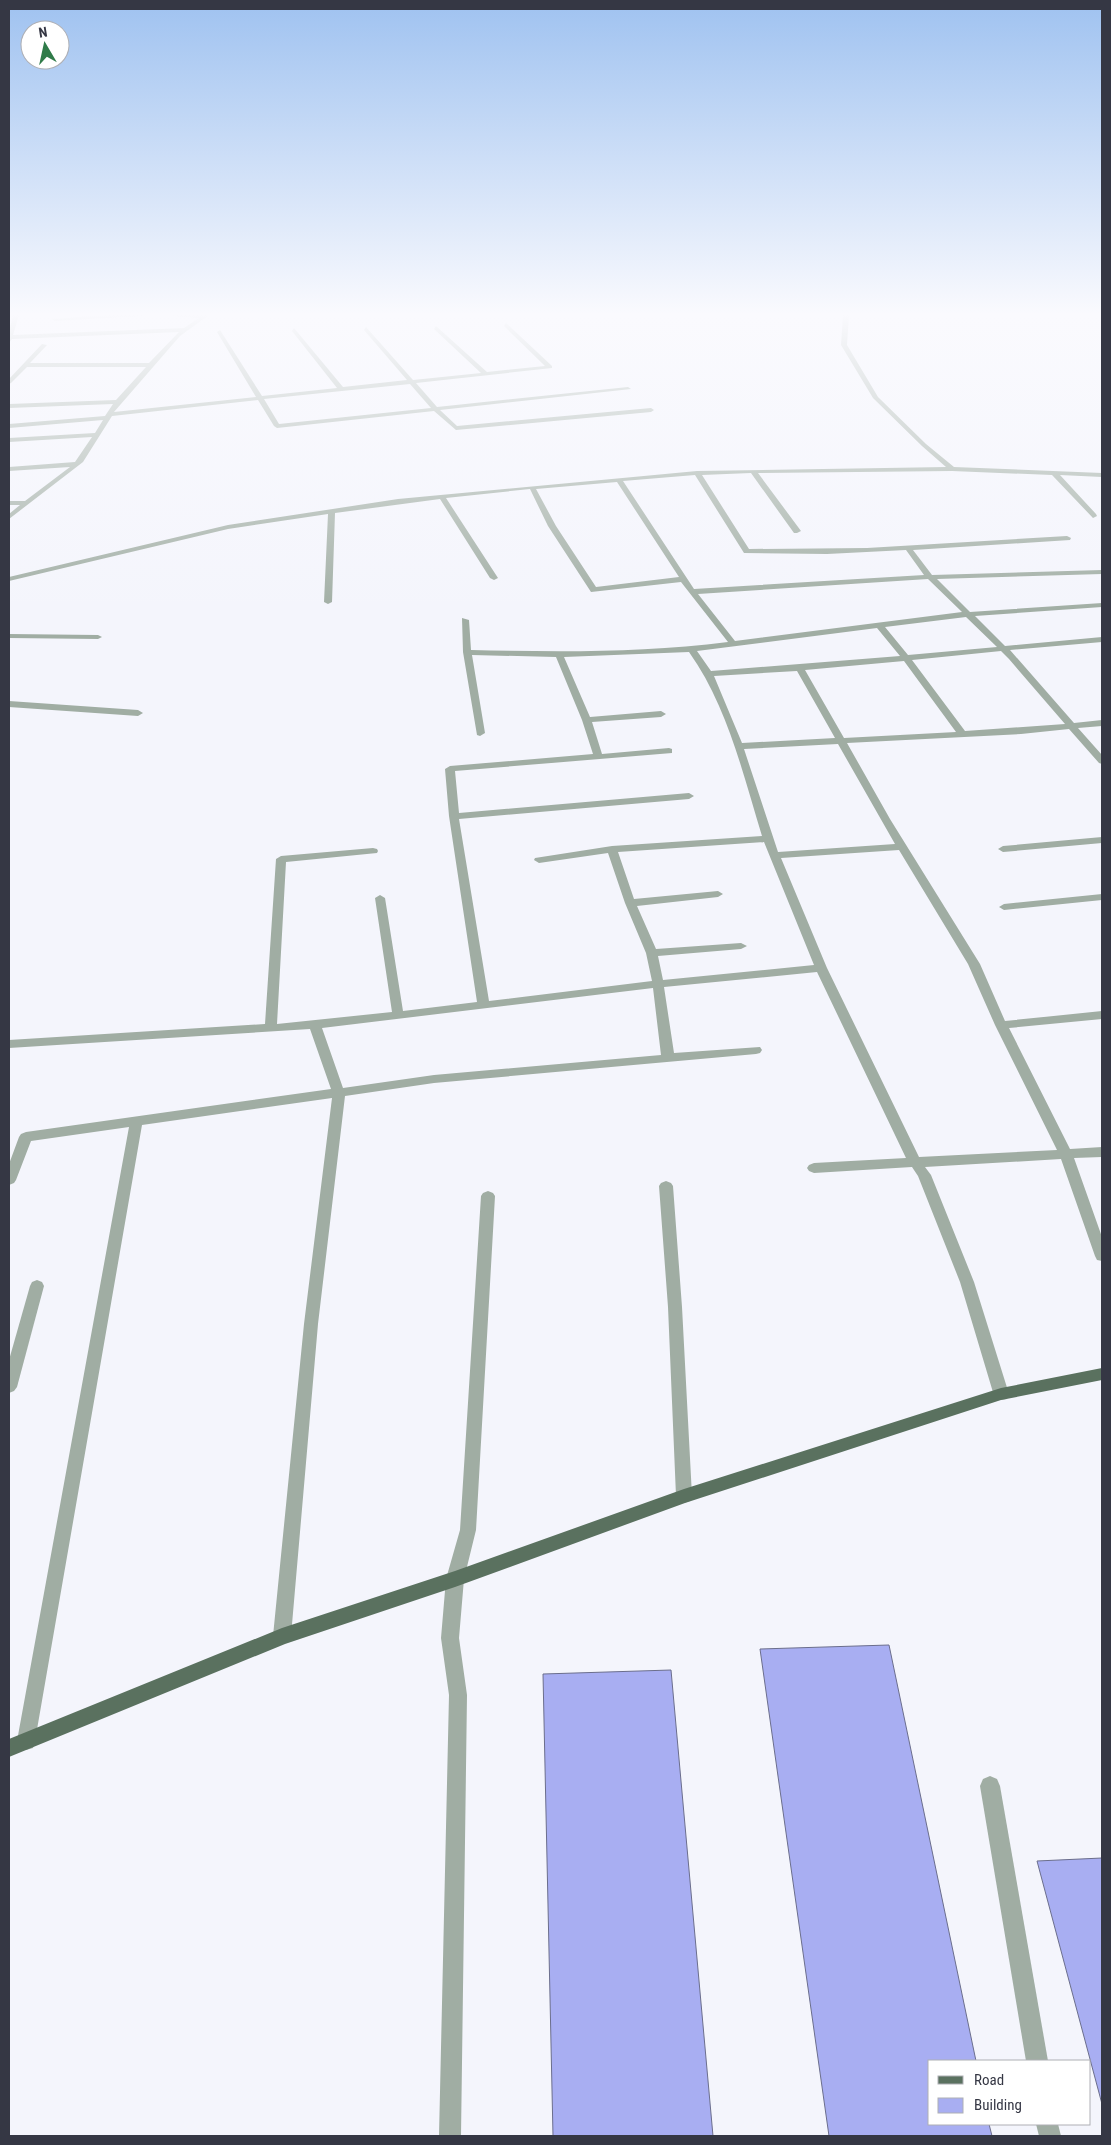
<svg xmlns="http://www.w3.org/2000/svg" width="1111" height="2145" viewBox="0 0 1111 2145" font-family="'Roboto Condensed',sans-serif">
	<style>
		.building { fill: #a8aef2; stroke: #6b6e8c }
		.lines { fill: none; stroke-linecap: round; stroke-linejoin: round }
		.minor { fill: #a0ada3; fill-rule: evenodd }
		.major { fill: #5a715f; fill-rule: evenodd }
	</style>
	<rect width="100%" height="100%" fill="#f4f5fc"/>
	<!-- building -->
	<g class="building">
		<polygon points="889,1645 976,2061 930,2061 930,2124 989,2124 992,2136 829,2136 760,1649"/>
		<polygon points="671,1670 713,2136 553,2136 543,1674"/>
		<polygon points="1102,1858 1102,2104 1037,1861"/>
	</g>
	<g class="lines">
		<!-- minor -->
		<g class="minor">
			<path d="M13 315H19L13 335 184 328 199 318 165 315H209L180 336 114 412 256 397 217 332 220 330 262 396 337 388 292 331 294 328 343 387 407 380 364 330 366 327 413 380 481 373 434 329 436 326 487 372 545 366 504 326 506 323 552 366V368L416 383 437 407 628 387 631 389 440 410 457 426 651 408 654 410 651 412 456 430 434 411 277 428 274 426 258 400 112 416 83 462 9 519V514L20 505H9V501H25L70 467 9 471V467L75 462 92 437 9 442V438L95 433 103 420 9 428V424L105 416 113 404 9 408V404L116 400 146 367H27L11 383 9 384V379L42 344 47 345 30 363H149L179 332 12 339 9 343V332ZM410 384 431 408 279 424 264 399Z"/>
			<polygon points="108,315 157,315 55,321 52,319"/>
			<path d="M843 315H849L847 345 878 397 926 444 954 467 1102 473V477L1060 475 1096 514 1097 516 1093 518 1052 475 952 471 758 473 801 531 797 533H794L751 473 702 475 749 549 867 548 1067 536 1071 538 1070 540 913 550 932 575 1102 570V574L937 579 970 612 1102 603V607L975 616 1005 646 1102 637V642L1010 650 1074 723 1102 720V726L1078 728 1102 755V764L1099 763 1069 729 1021 734 847 743 890 819 980 964 1005 1021 1102 1011V1019L1009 1028 1070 1149 1102 1147V1157L1074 1158 1102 1237V1261L1097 1260 1095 1256 1061 1159 925 1167 931 1175 974 1282 1009 1394 1007 1399 1001 1400 995 1399 960 1282 918 1176 912 1167 814 1173 809 1171 807 1168 809 1165 814 1163 906 1158 817 972 664 987 674 1053 760 1047 762 1050 760 1053 756 1054 434 1083 345 1096 318 1324 291 1636 288 1642 282 1644 276 1642 273 1636 304 1324 332 1098 142 1125 35 1741 33 1748 26 1750 19 1748 17 1741 129 1127 31 1141 16 1180 14 1183 9 1185V1164L19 1137 21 1134 26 1132 331 1089 310 1029 9 1048V1040L265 1024 276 859 281 856 373 848 377 849 378 851 377 853 286 862 277 1024 392 1012 375 898 380 895 385 898 403 1011 477 1002 449 816 445 769 450 766 593 754 582 720 556 657 472 655 485 733 480 736 477 735 463 652 462 618 469 620 471 650C557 652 642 653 728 642L681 582 591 592 548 526 530 489 446 498 498 578 494 580 490 578 440 499 335 513 332 602 328 604 324 602 328 514 228 529 9 581V577L228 525 398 499 697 471 946 467 922 446 873 398 841 345ZM695 475 744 553 827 554 906 550 924 575 694 589 623 481ZM617 482 679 577 596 587 556 526 536 489ZM928 579 962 612 735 641 698 594ZM966 617 997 647 908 655 885 627ZM877 628 900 656 711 671 697 651ZM1001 651 1009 659 1065 724 965 731 912 660ZM689 652C727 705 743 774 762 836L612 846 535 858 534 860 539 863 608 853 625 903 646 953 652 981 489 1001 459 819 689 799 694 796 689 793 459 813 455 771 672 753V749L669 748 602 754 592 722 661 717 666 714 661 711 590 717 564 657ZM904 661 956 732 844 738 805 670ZM797 671 835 738 742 743 714 676ZM838 744 895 844 778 852 744 749ZM764 842 814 965 663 980 658 956 741 949 747 946 741 943 656 949 637 906 718 897 723 894 718 891 634 899 618 852ZM899 850 968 964 995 1025 1057 1150 919 1157 827 968 781 858ZM653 988 661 1055 434 1075 343 1088 322 1028Z"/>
			<polygon points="9,634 98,635 102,637 98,639 9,638"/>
			<polygon points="9,701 138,710 143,713 138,716 9,707"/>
			<polygon points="1102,837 1102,843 1003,852 998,849 1003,846"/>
			<polygon points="1102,894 1102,900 1004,910 999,907 1004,904"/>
			<polygon points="666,1181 671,1183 673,1186 682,1307 692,1496 690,1501 684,1503 678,1501 676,1496 668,1307 659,1186 661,1183"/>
			<polygon points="488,1191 493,1193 495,1196 476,1530 464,1579 459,1638 467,1695 461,2136 439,2136 449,1695 441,1638 446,1579 460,1530 481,1196 483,1193"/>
			<polygon points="37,1280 42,1282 44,1286 17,1387 14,1391 9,1393 9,1360 30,1286 32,1282"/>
			<polygon points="990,1776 997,1779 1000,1786 1048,2061 1026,2061 980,1786 983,1779"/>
			<polygon points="1036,2124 1058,2124 1061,2136 1039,2136"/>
		</g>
		<!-- major -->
		<polygon class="major" points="1102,1368 1102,1380 1001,1400 685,1503 455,1587 285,1644 9,1757 9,1739 282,1628 455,1571 684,1489 1001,1388"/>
	</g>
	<!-- sky -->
	<linearGradient id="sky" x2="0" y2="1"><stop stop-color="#9fc2f0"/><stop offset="0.51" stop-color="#fafafe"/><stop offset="1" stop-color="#fafafe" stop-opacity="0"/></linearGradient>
	<rect width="1111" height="616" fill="url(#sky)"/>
	<!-- border -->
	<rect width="1111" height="2145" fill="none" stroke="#353744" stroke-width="20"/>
	<!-- legend -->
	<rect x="928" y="2060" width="162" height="65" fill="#ffffff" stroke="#aeafb4"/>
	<rect x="938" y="2076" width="25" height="8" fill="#5a715f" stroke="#aeafb4"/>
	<text x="974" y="2085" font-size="15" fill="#353744">Road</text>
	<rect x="938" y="2098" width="25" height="15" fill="#a8aef2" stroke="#aeafb4"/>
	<text x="974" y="2110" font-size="15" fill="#353744">Building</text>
	<!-- north arrow -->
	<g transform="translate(45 45) rotate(351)"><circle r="24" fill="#ffffff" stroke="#aeafb4"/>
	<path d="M0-4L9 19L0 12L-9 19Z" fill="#307b49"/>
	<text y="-8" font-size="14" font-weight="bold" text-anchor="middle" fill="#353744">N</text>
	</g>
</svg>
